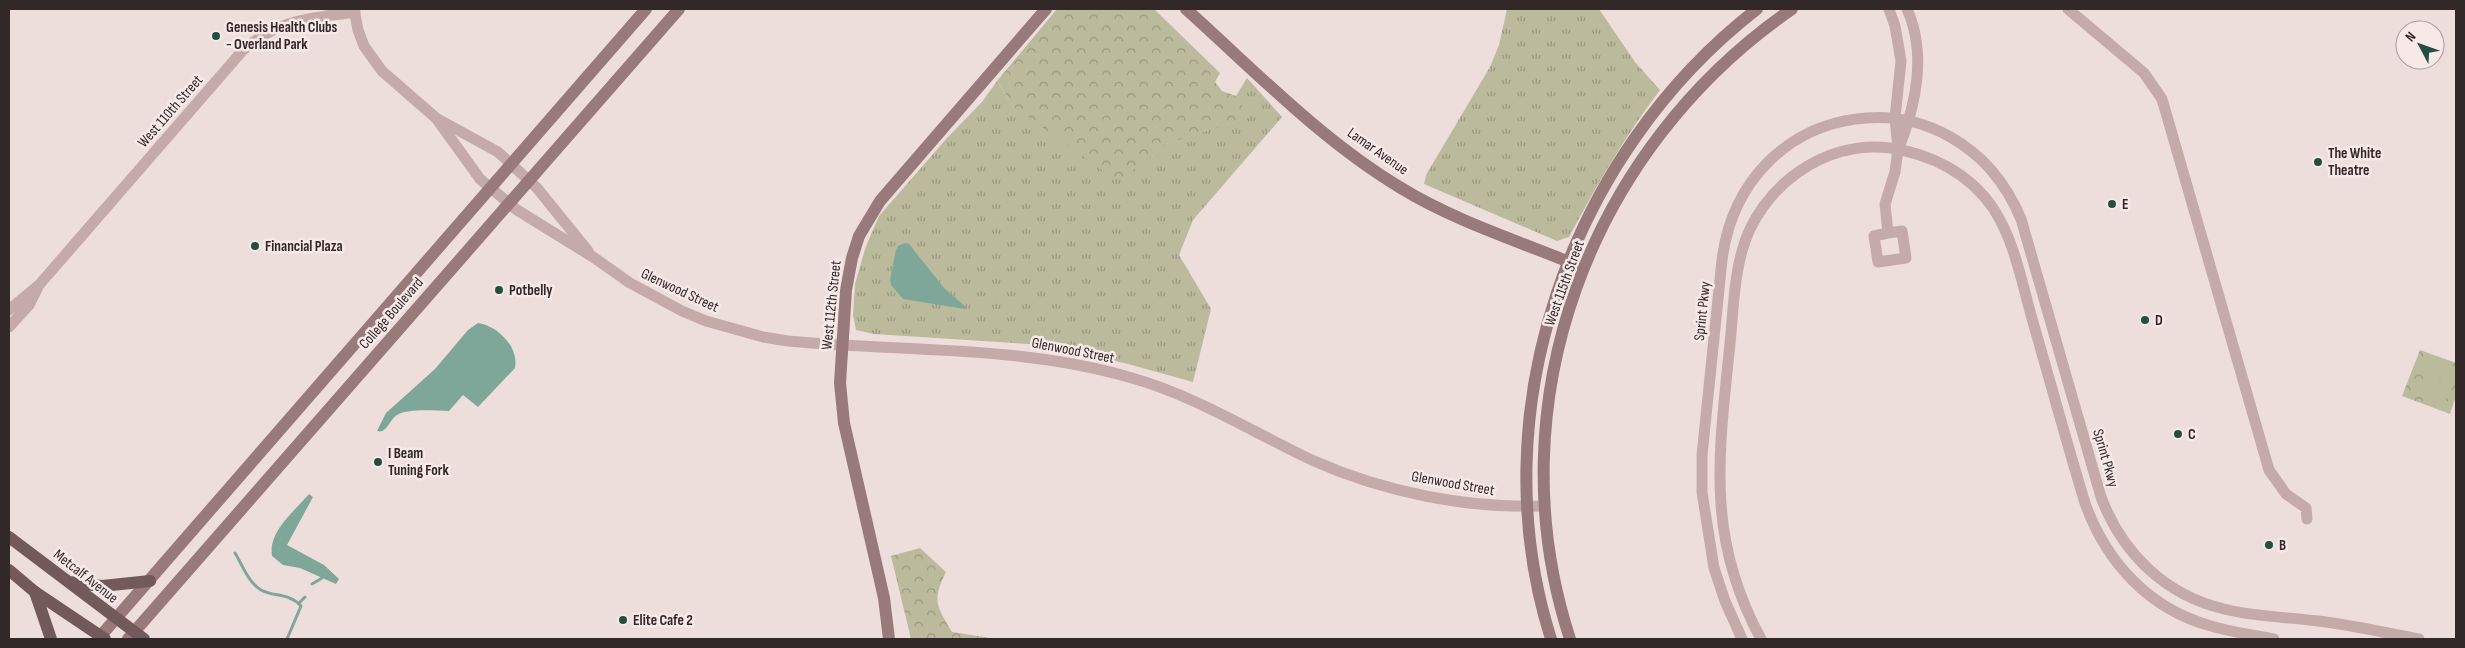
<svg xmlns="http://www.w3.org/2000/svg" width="2465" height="648" viewBox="0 0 2465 648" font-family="'Sofia Sans Condensed',sans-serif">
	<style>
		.grass { fill: url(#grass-tufts) }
		.forest { fill: url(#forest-crowns) }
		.garden { fill: #bbba9d }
		.water { fill: #7ea79a }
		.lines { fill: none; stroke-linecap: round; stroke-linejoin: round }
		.stream { stroke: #7ea79a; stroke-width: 3 }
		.street { stroke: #c4aba9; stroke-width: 11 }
		.secondary { stroke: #987a7a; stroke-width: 12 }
		.primary { stroke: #725a5b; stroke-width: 12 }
		.poi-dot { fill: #234e41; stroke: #f6e9e7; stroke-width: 2 }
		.labels { text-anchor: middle; stroke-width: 5; stroke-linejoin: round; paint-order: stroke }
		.poi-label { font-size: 15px; font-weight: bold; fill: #322828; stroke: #f6e9e7; text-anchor: start }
		.street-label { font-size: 15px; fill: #322828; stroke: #f6e9e7 }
	</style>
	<defs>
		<pattern id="grass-tufts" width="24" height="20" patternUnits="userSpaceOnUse" patternTransform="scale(1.25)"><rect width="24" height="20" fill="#bbba9d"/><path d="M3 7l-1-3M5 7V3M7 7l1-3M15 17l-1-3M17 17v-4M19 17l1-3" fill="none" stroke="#999780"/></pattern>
		<pattern id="forest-crowns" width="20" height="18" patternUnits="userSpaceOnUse" patternTransform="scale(1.25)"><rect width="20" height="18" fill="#bbba9d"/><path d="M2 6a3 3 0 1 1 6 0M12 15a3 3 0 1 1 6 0" fill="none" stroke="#999780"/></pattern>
	</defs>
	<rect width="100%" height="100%" fill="#eededb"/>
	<!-- grass -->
	<g class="grass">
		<path d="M1507 9H1599L1635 62 1660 90C1625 136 1596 186 1569 237L1557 241 1424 184 1426 175 1490 67 1499 45Z"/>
		<polygon points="1247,78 1282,117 1193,220 1179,255 1211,309 1193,382 1128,364 1045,345 874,334 856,330 853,315 855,284 866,246 879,216 947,138 982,102 997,81 1013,106 1152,157 1165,144 1249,117 1236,96"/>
	</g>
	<!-- forest -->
	<g class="forest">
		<polygon points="1057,9 1154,9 1220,73 1215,82 1222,91 1236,96 1250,117 1166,144 1152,157 1125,176 1115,179 1013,106 997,81"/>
		<polygon points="2420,350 2456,363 2456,396 2450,414 2402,396"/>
		<path d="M920 548 946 572C932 600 936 605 952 632L997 639H911L891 556Z"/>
	</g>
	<!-- garden -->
	<g class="garden">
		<polygon points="2425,356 2456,367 2451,382 2419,371"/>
		<polygon points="2416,378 2449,390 2443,405 2411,393"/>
	</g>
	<!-- water -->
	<g class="water">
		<polygon points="905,243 909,244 944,288 966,307 965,309 903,299 891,285 890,280 896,250 898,246"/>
		<path d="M478 323C498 326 519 347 515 368L478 407 463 395 449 411C434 411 410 408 397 415 389 420 387 434 377 431L386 413 435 369 468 330Z"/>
		<path d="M309 494 313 497 287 545 324 565 339 579 336 584 300 568 283 565 272 556C268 531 295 511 309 494Z"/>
	</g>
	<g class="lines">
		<!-- stream -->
		<g class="stream">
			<path d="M235 553C243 566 248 582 261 590 274 597 290 593 301 606L287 639"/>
			<polyline points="312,584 322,578"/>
			<polyline points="299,603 305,597"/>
		</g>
		<!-- street -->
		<g class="street">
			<polyline points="354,9 358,30 364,46 382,71 436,118 498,152 537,188 588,251"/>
			<polyline points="2068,9 2144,73 2162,99 2269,470 2286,494 2306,508 2307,519"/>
			<path d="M436 118 480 179 517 210 593 257 630 283 682 311 706 321 763 337 788 341C903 352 1021 345 1132 378 1196 396 1254 433 1314 461 1384 492 1468 509 1544 506"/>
			<path d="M1899 148C1916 104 1927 54 1907 9"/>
			<polyline points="1888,233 1902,231 1906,258 1878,262 1874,236 1888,233 1885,204 1895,172 1898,149 1895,118 1901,61 1895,26 1889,9"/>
			<path d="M9 310 39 285 244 49C283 18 308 19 355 12"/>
			<polyline points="9,327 29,305 38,287"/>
			<path d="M1742 639 1725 601 1714 568 1702 492V455L1722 260C1743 94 1956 64 2021 219L2101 497C2122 553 2165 595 2224 609 2255 617 2287 617 2318 621 2352 625 2386 633 2419 639"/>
			<path d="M1761 639C1707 540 1718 460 1729 353 1733 320 1733 283 1742 251 1759 188 1824 139 1890 148 1931 154 1969 173 1993 208 2014 240 2021 279 2031 315 2049 377 2066 441 2085 503 2106 562 2149 609 2211 626 2231 632 2253 635 2274 639"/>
		</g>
		<!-- secondary -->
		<g class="secondary">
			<path d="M1186 9C1254 70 1321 140 1401 188 1455 221 1516 240 1574 264"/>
			<polyline points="98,639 646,9"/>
			<polyline points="128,639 679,9"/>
			<polyline points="889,639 884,598 844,423 840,383 846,290 852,258 859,236 880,201 1046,9"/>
			<path d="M1551 639C1479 412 1570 154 1757 9"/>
			<path d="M1570 639C1493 403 1590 148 1792 9"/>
		</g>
		<!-- primary -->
		<g class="primary">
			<polyline points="9,537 144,639"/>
			<polyline points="9,570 35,592 105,639"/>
			<polyline points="69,582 102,586 150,581"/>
			<polyline points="35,592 51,639"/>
		</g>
	</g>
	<!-- markers -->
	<g class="poi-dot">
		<circle cx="216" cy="36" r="5"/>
		<circle cx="2318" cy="162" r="5"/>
		<circle cx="2112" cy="204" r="5"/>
		<circle cx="255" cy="246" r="5"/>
		<circle cx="499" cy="290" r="5"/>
		<circle cx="2145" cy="320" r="5"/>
		<circle cx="2178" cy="434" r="5"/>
		<circle cx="378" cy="462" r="5"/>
		<circle cx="2269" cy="545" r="5"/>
		<circle cx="623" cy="620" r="5"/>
	</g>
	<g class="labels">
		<!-- poi labels -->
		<g class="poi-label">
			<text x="226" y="32">Genesis Health Clubs<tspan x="226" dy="17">- Overland Park</tspan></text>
			<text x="2328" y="158">The White<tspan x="2328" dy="17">Theatre</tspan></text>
			<text x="2122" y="209">E</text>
			<text x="265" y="251">Financial Plaza</text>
			<text x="509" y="295">Potbelly</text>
			<text x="2155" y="325">D</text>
			<text x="2188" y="439">C</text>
			<text x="388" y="458">I Beam<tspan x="388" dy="17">Tuning Fork</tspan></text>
			<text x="2279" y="550">B</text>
			<text x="633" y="625">Elite Cafe 2</text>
		</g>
		<!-- street labels -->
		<g class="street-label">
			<text transform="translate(170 111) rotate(-49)" y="5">West 110th Street</text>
			<text transform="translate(1378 151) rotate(35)" y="5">Lamar Avenue</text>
			<text transform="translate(1564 283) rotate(-70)" y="5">West 115th Street</text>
			<text transform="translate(680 290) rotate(25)" y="5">Glenwood Street</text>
			<text transform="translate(831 305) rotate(-84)" y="5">West 112th Street</text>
			<text transform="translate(1702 311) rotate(-84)" y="5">Sprint Pkwy</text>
			<text transform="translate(391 313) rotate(-49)" y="5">College Boulevard</text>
			<text transform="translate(1073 350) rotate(11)" y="5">Glenwood Street</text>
			<text transform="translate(2106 458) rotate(74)" y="5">Sprint Pkwy</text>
			<text transform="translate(1453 483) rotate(10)" y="5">Glenwood Street</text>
			<text transform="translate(86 576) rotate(38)" y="5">Metcalf Avenue</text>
		</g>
	</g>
	<!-- border -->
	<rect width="2465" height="648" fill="none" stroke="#322828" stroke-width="20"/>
	<!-- north arrow -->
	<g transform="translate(2420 45) rotate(311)"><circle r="24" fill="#f6e9e7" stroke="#a89c9b"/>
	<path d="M0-4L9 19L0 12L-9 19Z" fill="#234e41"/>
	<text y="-8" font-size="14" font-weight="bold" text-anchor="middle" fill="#322828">N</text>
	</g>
</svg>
